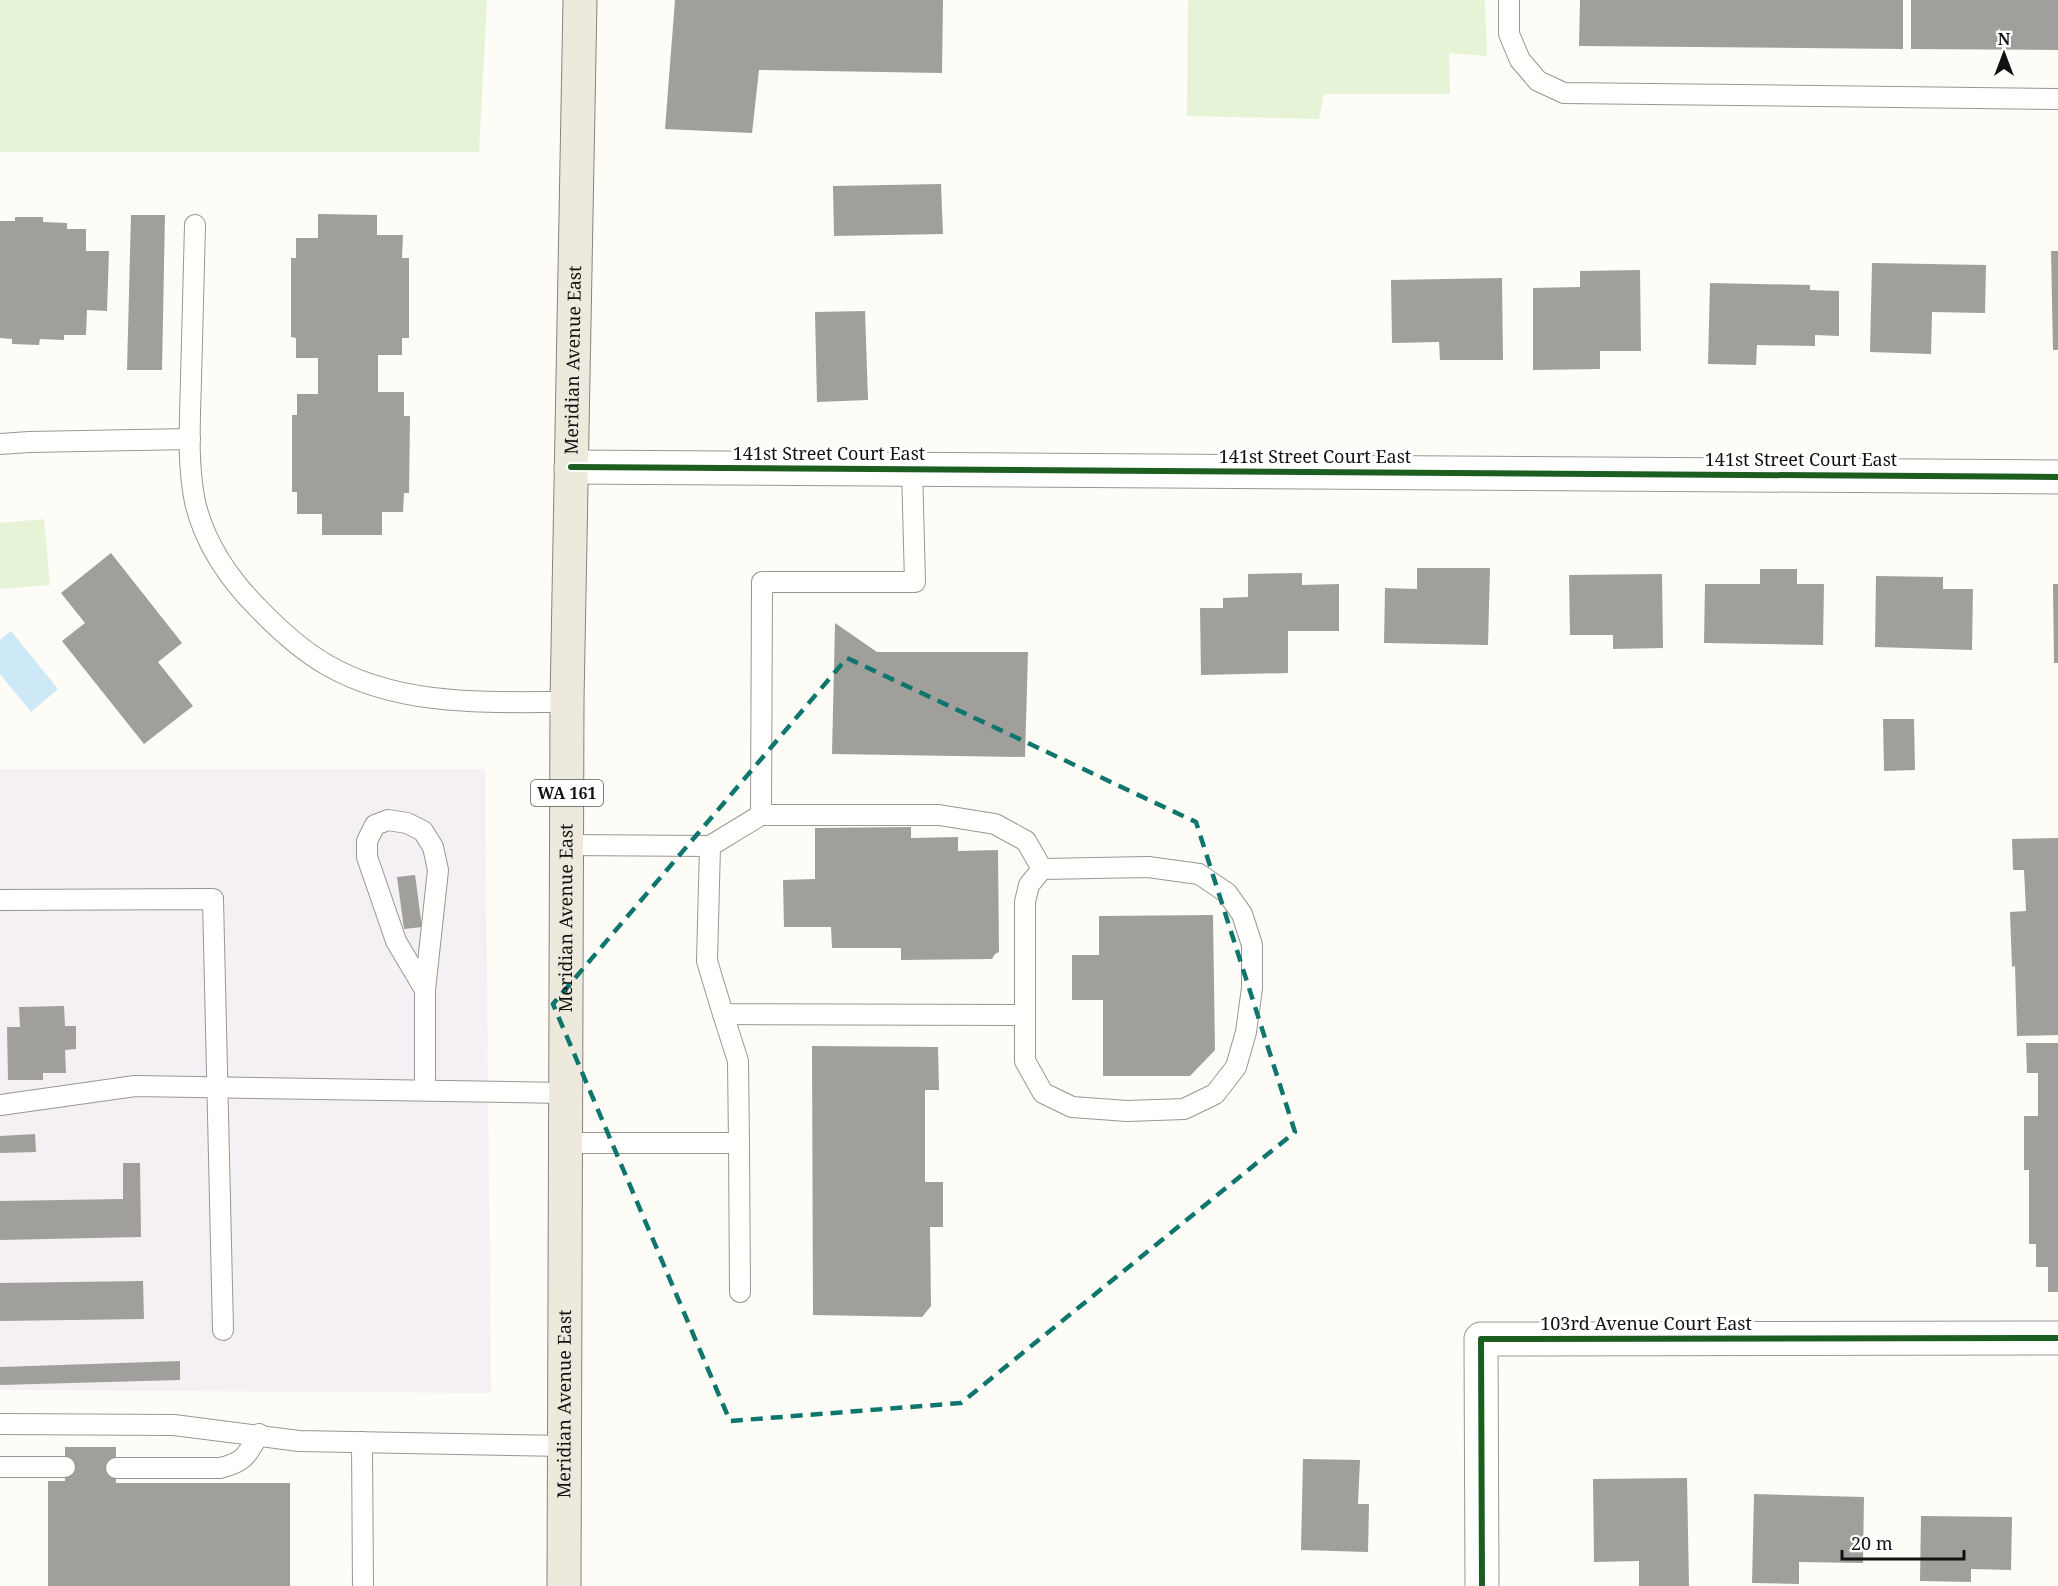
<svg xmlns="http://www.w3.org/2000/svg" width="2058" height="1586" viewBox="0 0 2058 1586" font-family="'Noto Serif',serif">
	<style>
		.industrial { fill: #f5f0f3 }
		.green { fill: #e7f3d7 }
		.water { fill: #cde8f7 }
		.building { fill: #a19f9c }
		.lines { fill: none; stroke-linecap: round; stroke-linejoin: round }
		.service-casing { stroke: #979795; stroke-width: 22 }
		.minor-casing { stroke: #979795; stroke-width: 35 }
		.primary-casing { stroke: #858482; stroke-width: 35 }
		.service { stroke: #fffffe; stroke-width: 20 }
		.minor { stroke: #fffffe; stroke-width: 33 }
		.primary { stroke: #ede9dc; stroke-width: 33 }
		.cycleway-casing { stroke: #fff; stroke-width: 10 }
		.cycleway { stroke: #1b5e20; stroke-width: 6 }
		.marked { fill: none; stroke: #0f766e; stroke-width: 4.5; stroke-dasharray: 12 8; stroke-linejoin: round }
		.labels { text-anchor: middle; stroke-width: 6; stroke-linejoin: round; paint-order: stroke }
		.shield { fill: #fff; stroke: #585858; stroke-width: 1.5 }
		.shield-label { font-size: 16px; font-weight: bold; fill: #111 }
		.street-label { font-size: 18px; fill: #111; stroke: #fff }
	</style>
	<rect width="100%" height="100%" fill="#fdfcf7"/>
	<!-- industrial -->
	<polygon class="industrial" points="0,769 485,769 491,1393 0,1390"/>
	<!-- green -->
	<g class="green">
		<polygon points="0,0 487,0 479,152 0,152"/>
		<polygon points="1188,0 1485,0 1487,56 1449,53 1450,94 1324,94 1319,119 1187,116"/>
		<polygon points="44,519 50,585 0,589 0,523"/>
	</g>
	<!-- water -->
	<polygon class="water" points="11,631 58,689 31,712 0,674 0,640"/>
	<!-- building -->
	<g class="building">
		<polygon points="675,0 943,0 942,73 759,70 752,133 665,129"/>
		<polygon points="1580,0 1903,0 1903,49 1579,46"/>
		<polygon points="1911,0 2058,0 2058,50 1911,49"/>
		<polygon points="941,184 943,234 834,236 833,186"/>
		<polygon points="318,214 377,215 377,235 403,235 402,258 409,258 409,338 402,338 402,355 378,355 378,392 404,392 404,416 410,416 409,493 404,493 403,512 382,512 382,535 322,535 322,514 297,514 297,492 292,492 292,415 297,415 297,394 318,394 318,358 296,358 296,338 291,337 291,258 296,258 296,238 318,238"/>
		<polygon points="131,215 165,215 162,370 127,370"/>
		<polygon points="15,217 43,217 43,222 67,223 67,229 86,229 86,251 109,251 107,311 87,310 86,335 64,335 64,340 40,339 39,345 12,344 12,339 0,338 0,221 15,221"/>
		<polygon points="2051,251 2058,251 2058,350 2053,350"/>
		<polygon points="1872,263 1986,265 1985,313 1932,312 1931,354 1870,352"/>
		<polygon points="1640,270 1641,351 1600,351 1600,369 1533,370 1533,288 1580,287 1580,271"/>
		<polygon points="1502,278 1503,360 1440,360 1439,342 1392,343 1391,280"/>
		<polygon points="1710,283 1810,285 1810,290 1839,291 1839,336 1815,335 1815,346 1757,345 1756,365 1708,364"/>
		<polygon points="865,311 868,400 817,402 815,312"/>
		<polygon points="111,553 182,643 158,662 193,706 144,744 62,641 85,623 61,593"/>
		<polygon points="1417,568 1490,568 1488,645 1384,643 1385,588 1417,589"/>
		<polygon points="1760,569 1797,569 1797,584 1824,584 1823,645 1704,643 1705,584 1760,584"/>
		<polygon points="1302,573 1302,585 1339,584 1339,631 1288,631 1288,673 1201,675 1200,608 1223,608 1223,598 1248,597 1248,574"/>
		<polygon points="1662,574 1663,648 1613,649 1613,635 1570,635 1569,575"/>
		<polygon points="1876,576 1943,577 1943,589 1973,589 1972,650 1875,647"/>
		<polygon points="2053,584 2058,584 2058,663 2054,663"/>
		<polygon points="835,623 877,652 1028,652 1025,757 832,754"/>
		<polygon points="1883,719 1914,719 1915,770 1884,771"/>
		<polygon points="911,827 911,838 958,837 958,851 998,850 999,952 995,954 992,959 901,960 901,948 832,948 831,927 784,927 783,880 815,879 815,828"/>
		<polygon points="2058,838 2058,1035 2017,1036 2015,966 2012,967 2010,912 2026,911 2024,870 2013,870 2012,839"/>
		<polygon points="415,875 422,927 404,929 397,877"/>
		<polygon points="1213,915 1215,1050 1190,1076 1103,1076 1103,1000 1072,1000 1072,955 1099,955 1099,916"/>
		<polygon points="64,1006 65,1026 76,1026 76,1049 65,1050 66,1073 43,1073 43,1080 8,1080 7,1027 20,1027 19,1007"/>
		<polygon points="2026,1043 2058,1043 2058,1292 2048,1292 2048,1267 2036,1267 2036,1244 2029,1244 2029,1170 2024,1170 2024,1116 2038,1116 2038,1073 2027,1073"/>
		<polygon points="812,1046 938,1047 939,1090 925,1090 925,1182 943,1182 943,1227 930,1227 931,1306 922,1317 813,1315"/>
		<polygon points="35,1134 36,1152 0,1153 0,1136"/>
		<polygon points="123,1163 140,1163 141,1237 0,1240 0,1201 123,1199"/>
		<polygon points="143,1281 144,1319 0,1321 0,1283"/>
		<polygon points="180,1361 180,1380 0,1385 0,1367"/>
		<polygon points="65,1447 116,1447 116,1483 290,1483 290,1586 48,1586 48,1481 65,1481"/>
		<polygon points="1303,1459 1360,1460 1358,1504 1369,1504 1368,1552 1301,1550"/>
		<polygon points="1687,1478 1689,1586 1639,1586 1639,1561 1594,1562 1593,1479"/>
		<polygon points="1754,1494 1864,1497 1863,1563 1799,1562 1799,1584 1752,1583"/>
		<polygon points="1921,1516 2012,1517 2011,1570 1971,1569 1971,1582 1920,1581"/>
	</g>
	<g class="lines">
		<defs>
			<g id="service">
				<polyline points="1509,0 1509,34 1520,60 1538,81 1564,93 2058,99"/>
				<path d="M195 225C194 276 192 328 191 380 190 420 187 463 195 502 204 542 229 579 257 607 278 629 301 650 327 665 400 707 486 702 567 702"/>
				<polyline points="0,444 29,442 190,439"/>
				<polyline points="912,469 915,582 762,582 761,815 939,815 995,824 1026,841 1042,869 1148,867 1199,874 1227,893 1242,914 1252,945 1252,988 1246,1032 1236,1067 1215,1094 1184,1109 1127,1111 1072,1107 1043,1093 1025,1061 1025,902 1029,885 1042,869"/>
				<polyline points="761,815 710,846 707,961 723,1014 1024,1015"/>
				<polyline points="566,845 710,846"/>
				<polyline points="0,900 213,899 223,1330"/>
				<polyline points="723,1014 738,1061 739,1143"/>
				<polyline points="425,1090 425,990 438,870 433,847 423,831 407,823 388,820 375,825 367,841 367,857 396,941 425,990"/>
				<polyline points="0,1105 135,1086 566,1093"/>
				<polyline points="566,1143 739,1143 740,1292"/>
				<polyline points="0,1424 174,1425 299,1441 565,1446"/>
				<polyline points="362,1442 363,1586"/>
				<polyline points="0,1467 65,1467"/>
				<path d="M116 1468H220C245 1462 247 1455 259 1434"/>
			</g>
			<g id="minor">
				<polyline points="571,467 2058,477"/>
				<polyline points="1482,1586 1481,1339 2058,1338"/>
			</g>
			<g id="primary">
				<path id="s1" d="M564 1586 567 702 580 0"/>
			</g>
		</defs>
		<!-- service casing -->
		<use href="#service" class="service-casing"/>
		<!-- minor casing -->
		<use href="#minor" class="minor-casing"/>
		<!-- primary casing -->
		<use href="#primary" class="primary-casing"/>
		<!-- service -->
		<use href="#service" class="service"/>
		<!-- minor -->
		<use href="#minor" class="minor"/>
		<!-- primary -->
		<use href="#primary" class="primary"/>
		<defs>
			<g id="cycleway">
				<polyline points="571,467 2058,477"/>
				<polyline points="1482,1586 1481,1339 2058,1338"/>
			</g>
		</defs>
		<!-- cycleway casing -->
		<use href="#cycleway" class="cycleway-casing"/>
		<!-- cycleway -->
		<use href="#cycleway" class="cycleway"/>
	</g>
	<!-- marked area -->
	<path class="marked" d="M847 658 1196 822 1295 1132 961 1403 730 1421 553 1004Z"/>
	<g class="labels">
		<!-- shield labels -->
		<rect class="shield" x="531" y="780" width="72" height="26" rx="4.5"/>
		<g class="shield-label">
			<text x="567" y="799">WA 161</text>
		</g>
		<!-- street labels -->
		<g class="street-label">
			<text dy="6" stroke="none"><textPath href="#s1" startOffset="1226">Meridian Avenue East</textPath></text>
			<text x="829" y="460">141st Street Court East</text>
			<text x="1315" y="463">141st Street Court East</text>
			<text x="1801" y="466">141st Street Court East</text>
			<text dy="6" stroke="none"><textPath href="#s1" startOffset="668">Meridian Avenue East</textPath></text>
			<text x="1646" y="1330">103rd Avenue Court East</text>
			<text dy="6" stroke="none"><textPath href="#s1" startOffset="182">Meridian Avenue East</textPath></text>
		</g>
	</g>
	<!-- north arrow -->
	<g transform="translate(2004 54)" stroke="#ffffff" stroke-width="4.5" paint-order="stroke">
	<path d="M0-4.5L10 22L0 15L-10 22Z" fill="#111111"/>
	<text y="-9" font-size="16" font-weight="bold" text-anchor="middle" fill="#111111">N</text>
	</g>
	<!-- scale -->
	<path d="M1842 1550v9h122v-9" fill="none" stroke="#111111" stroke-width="3"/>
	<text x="1851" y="1550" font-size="18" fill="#111111" stroke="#ffffff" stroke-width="4.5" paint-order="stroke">20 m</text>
</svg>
